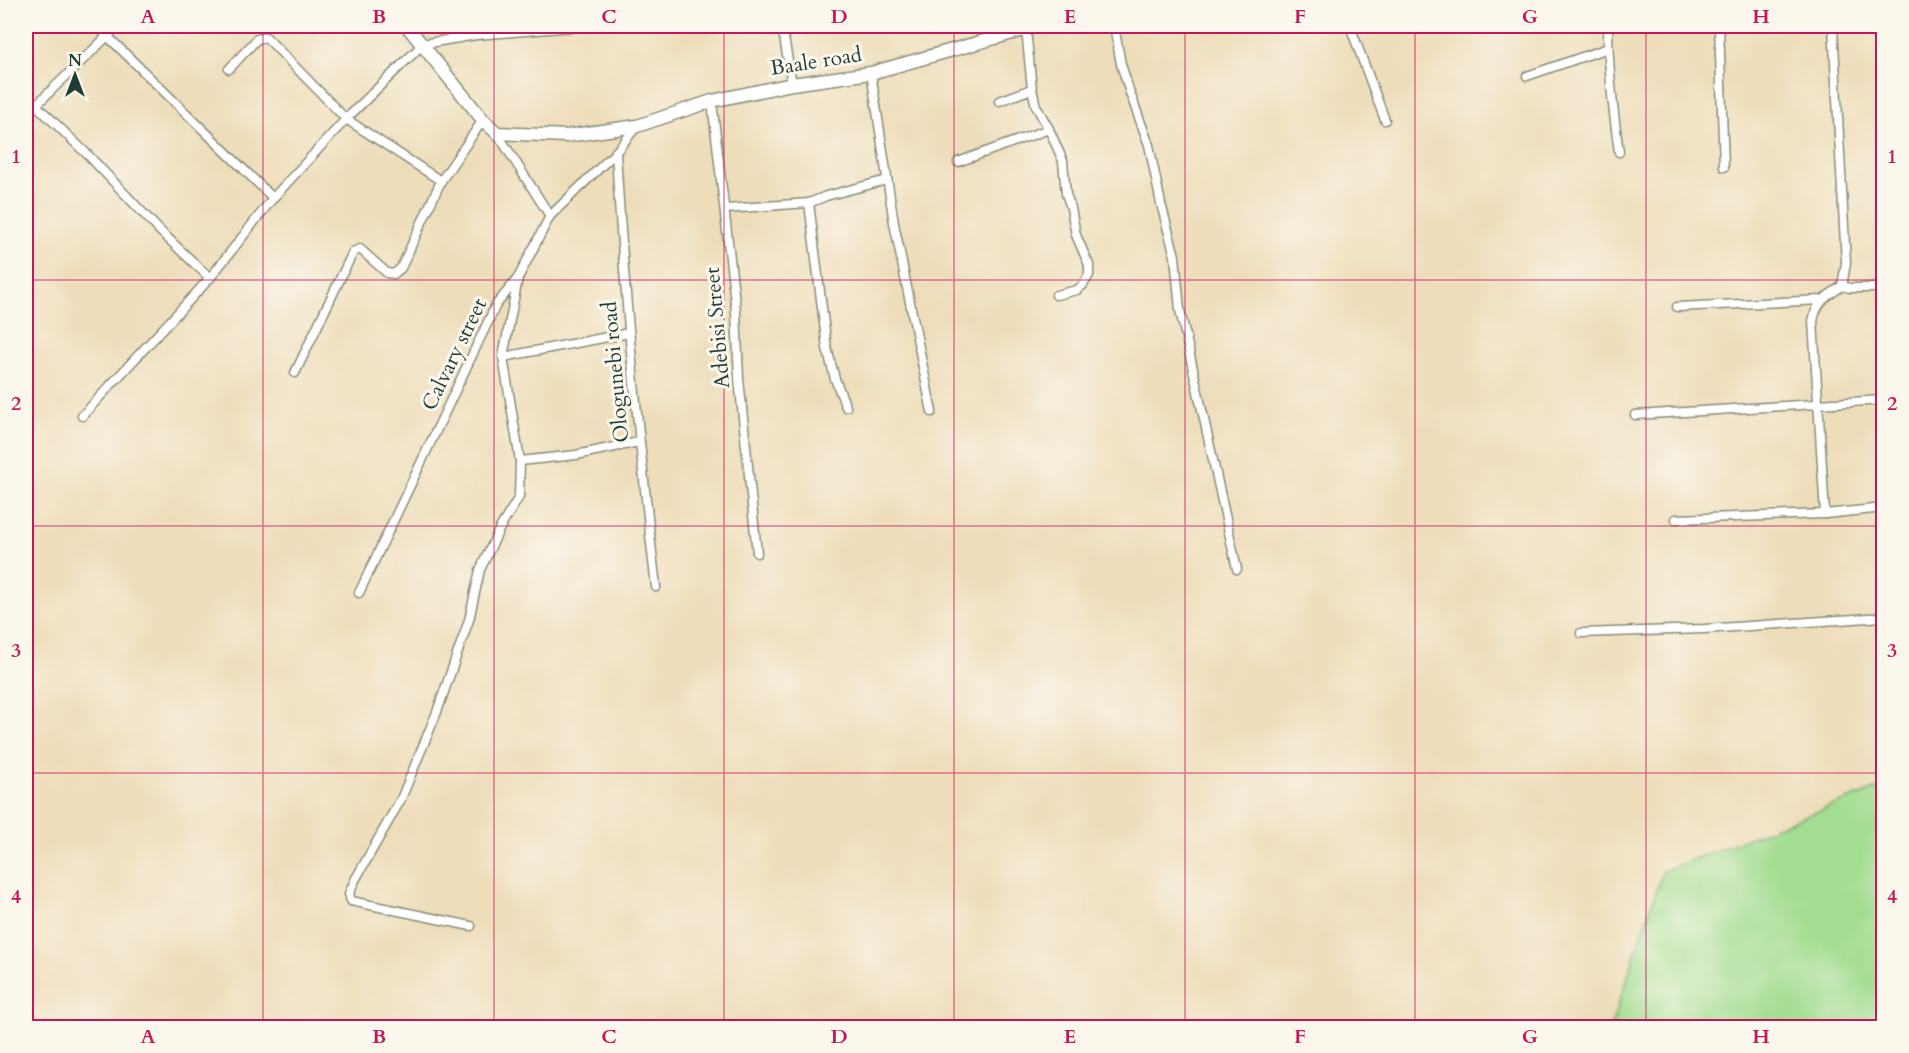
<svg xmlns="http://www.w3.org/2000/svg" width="1909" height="1053" viewBox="0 0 1909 1053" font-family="Cardo,serif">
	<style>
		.green { fill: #a2dd91; stroke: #608d62; stroke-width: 1.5 }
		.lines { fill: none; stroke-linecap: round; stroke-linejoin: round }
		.street-casing { stroke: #868d77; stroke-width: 11 }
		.secondary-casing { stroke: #868d77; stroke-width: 15 }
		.street { stroke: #fff; stroke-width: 8 }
		.secondary { stroke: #fff; stroke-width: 12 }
		.grid { fill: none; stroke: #c2185b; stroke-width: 1.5; stroke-opacity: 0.55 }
		.labels { text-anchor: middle; stroke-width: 6; stroke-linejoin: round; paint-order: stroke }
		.street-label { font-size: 21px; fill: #1f3d34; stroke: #fbf7ec }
		.neatline { fill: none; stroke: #c2185b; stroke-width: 2 }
		.grid-label { font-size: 20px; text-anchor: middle; font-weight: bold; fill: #c2185b }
	</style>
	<rect width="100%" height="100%" fill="#fbf7ec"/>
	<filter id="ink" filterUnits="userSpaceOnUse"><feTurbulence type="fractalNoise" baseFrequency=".0167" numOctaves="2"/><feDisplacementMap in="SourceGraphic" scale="12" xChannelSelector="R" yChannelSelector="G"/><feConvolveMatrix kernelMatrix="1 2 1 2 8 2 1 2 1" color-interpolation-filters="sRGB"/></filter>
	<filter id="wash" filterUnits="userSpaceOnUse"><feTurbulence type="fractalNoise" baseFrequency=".008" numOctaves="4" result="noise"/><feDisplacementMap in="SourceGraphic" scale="24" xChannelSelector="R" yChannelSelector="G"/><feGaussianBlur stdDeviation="1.35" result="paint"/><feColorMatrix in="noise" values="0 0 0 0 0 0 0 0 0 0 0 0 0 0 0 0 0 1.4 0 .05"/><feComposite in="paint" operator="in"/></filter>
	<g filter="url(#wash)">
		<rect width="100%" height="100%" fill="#eeddba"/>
		<!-- green -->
		<polygon class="green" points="1883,786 1883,1027 1609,1027 1612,1023 1663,871"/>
	</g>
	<g filter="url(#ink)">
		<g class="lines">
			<defs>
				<g id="street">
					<polyline points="97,26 273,198"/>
					<polyline points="782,26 792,84"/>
					<polyline points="1114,26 1121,64 1130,93 1149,145 1161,204 1175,256 1180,310 1237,569"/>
					<polyline points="1350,26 1385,120"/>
					<path d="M1608 26C1608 68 1613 110 1619 152"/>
					<polyline points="1719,26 1724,167"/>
					<polyline points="1026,29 1032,89 1036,106 1049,129 1063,161 1066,194 1071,208 1076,235 1089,265 1089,275 1083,285 1077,290 1056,295"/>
					<polyline points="229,69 257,39 266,37 346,119 441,181"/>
					<polyline points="871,73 894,223 932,412"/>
					<polyline points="1527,76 1608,48"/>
					<polyline points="712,101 736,311 739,379 757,553"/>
					<polyline points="999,101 1032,89"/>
					<polyline points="36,105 89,156 160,231 210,278"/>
					<polyline points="26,111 36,105 118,26"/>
					<polyline points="497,133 550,216"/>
					<path d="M616 152C624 298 639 442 656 587"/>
					<polyline points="958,162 1049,129"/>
					<polyline points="809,203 827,348 835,379 846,407"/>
					<polyline points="725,209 809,203 826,196 887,180"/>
					<polyline points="1842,286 1850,288 1884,288"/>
					<polyline points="1677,307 1822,300"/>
					<polyline points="503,357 629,333"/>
					<polyline points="295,373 353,252 360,249 387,273 394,274 401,268 441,181 483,120"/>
					<polyline points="1635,415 1884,400"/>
					<polyline points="82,416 210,278 273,198 346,119 423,44 476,35 586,26"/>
					<polyline points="520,461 576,455 639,442"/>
					<path d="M1825 514 1813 321C1817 301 1826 297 1842 286L1846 263 1833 26"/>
					<polyline points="1676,519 1825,514 1884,508"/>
					<polyline points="359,593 496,305 518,278 550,216 616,152 637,126"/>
					<polyline points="1581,633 1704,629 1884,617"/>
					<polyline points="471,926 351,901 349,894 355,880 401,799 437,712 469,620 480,570 500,528 519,497 520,461 503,357 518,278"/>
				</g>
				<polyline id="secondary" points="407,26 483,120 497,133 566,136 637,126 712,101 792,84 871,73 1037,26"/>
			</defs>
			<!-- street casing -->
			<use href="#street" class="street-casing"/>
			<!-- secondary casing -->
			<use href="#secondary" class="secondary-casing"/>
			<!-- street -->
			<use href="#street" class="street"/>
			<!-- secondary -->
			<use href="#secondary" class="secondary"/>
		</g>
	</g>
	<!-- grid -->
	<path class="grid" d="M263 26V1028M494 26V1028M724 26V1028M954 26V1028M1185 26V1028M1415 26V1028M1646 26V1028M26 280H1884M26 526H1884M26 773H1884"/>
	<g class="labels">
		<!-- street labels -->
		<g class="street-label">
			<text transform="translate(816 61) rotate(-9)" y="7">Baale road</text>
			<text transform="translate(717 328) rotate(-95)" y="7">Adebisi Street</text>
			<text transform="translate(454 354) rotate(-64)" y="7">Calvary street</text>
			<text transform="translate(615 372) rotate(-95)" y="7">Ologunebi road</text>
		</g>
	</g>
	<!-- margin -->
	<rect width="1909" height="1053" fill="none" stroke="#fbf7ec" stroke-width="66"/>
	<!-- north arrow -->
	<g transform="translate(75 75)" stroke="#fbf7ec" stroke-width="4.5" paint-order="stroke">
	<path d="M0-4.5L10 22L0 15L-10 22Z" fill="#1f3d34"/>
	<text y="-9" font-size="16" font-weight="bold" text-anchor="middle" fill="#1f3d34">N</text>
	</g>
	<rect x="33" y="33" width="1843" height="987" class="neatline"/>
	<g class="grid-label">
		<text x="148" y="23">A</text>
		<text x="379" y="23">B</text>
		<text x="609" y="23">C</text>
		<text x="839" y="23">D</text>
		<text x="1070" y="23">E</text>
		<text x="1300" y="23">F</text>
		<text x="1530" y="23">G</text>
		<text x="1761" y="23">H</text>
		<text x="16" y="163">1</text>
		<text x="1892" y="163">1</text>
		<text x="16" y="410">2</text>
		<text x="1892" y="410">2</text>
		<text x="16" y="657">3</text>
		<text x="1892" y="657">3</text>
		<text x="16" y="903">4</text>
		<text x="1892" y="903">4</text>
		<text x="148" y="1043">A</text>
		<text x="379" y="1043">B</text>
		<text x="609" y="1043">C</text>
		<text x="839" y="1043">D</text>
		<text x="1070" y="1043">E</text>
		<text x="1300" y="1043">F</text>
		<text x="1530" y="1043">G</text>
		<text x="1761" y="1043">H</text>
	</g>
</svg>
